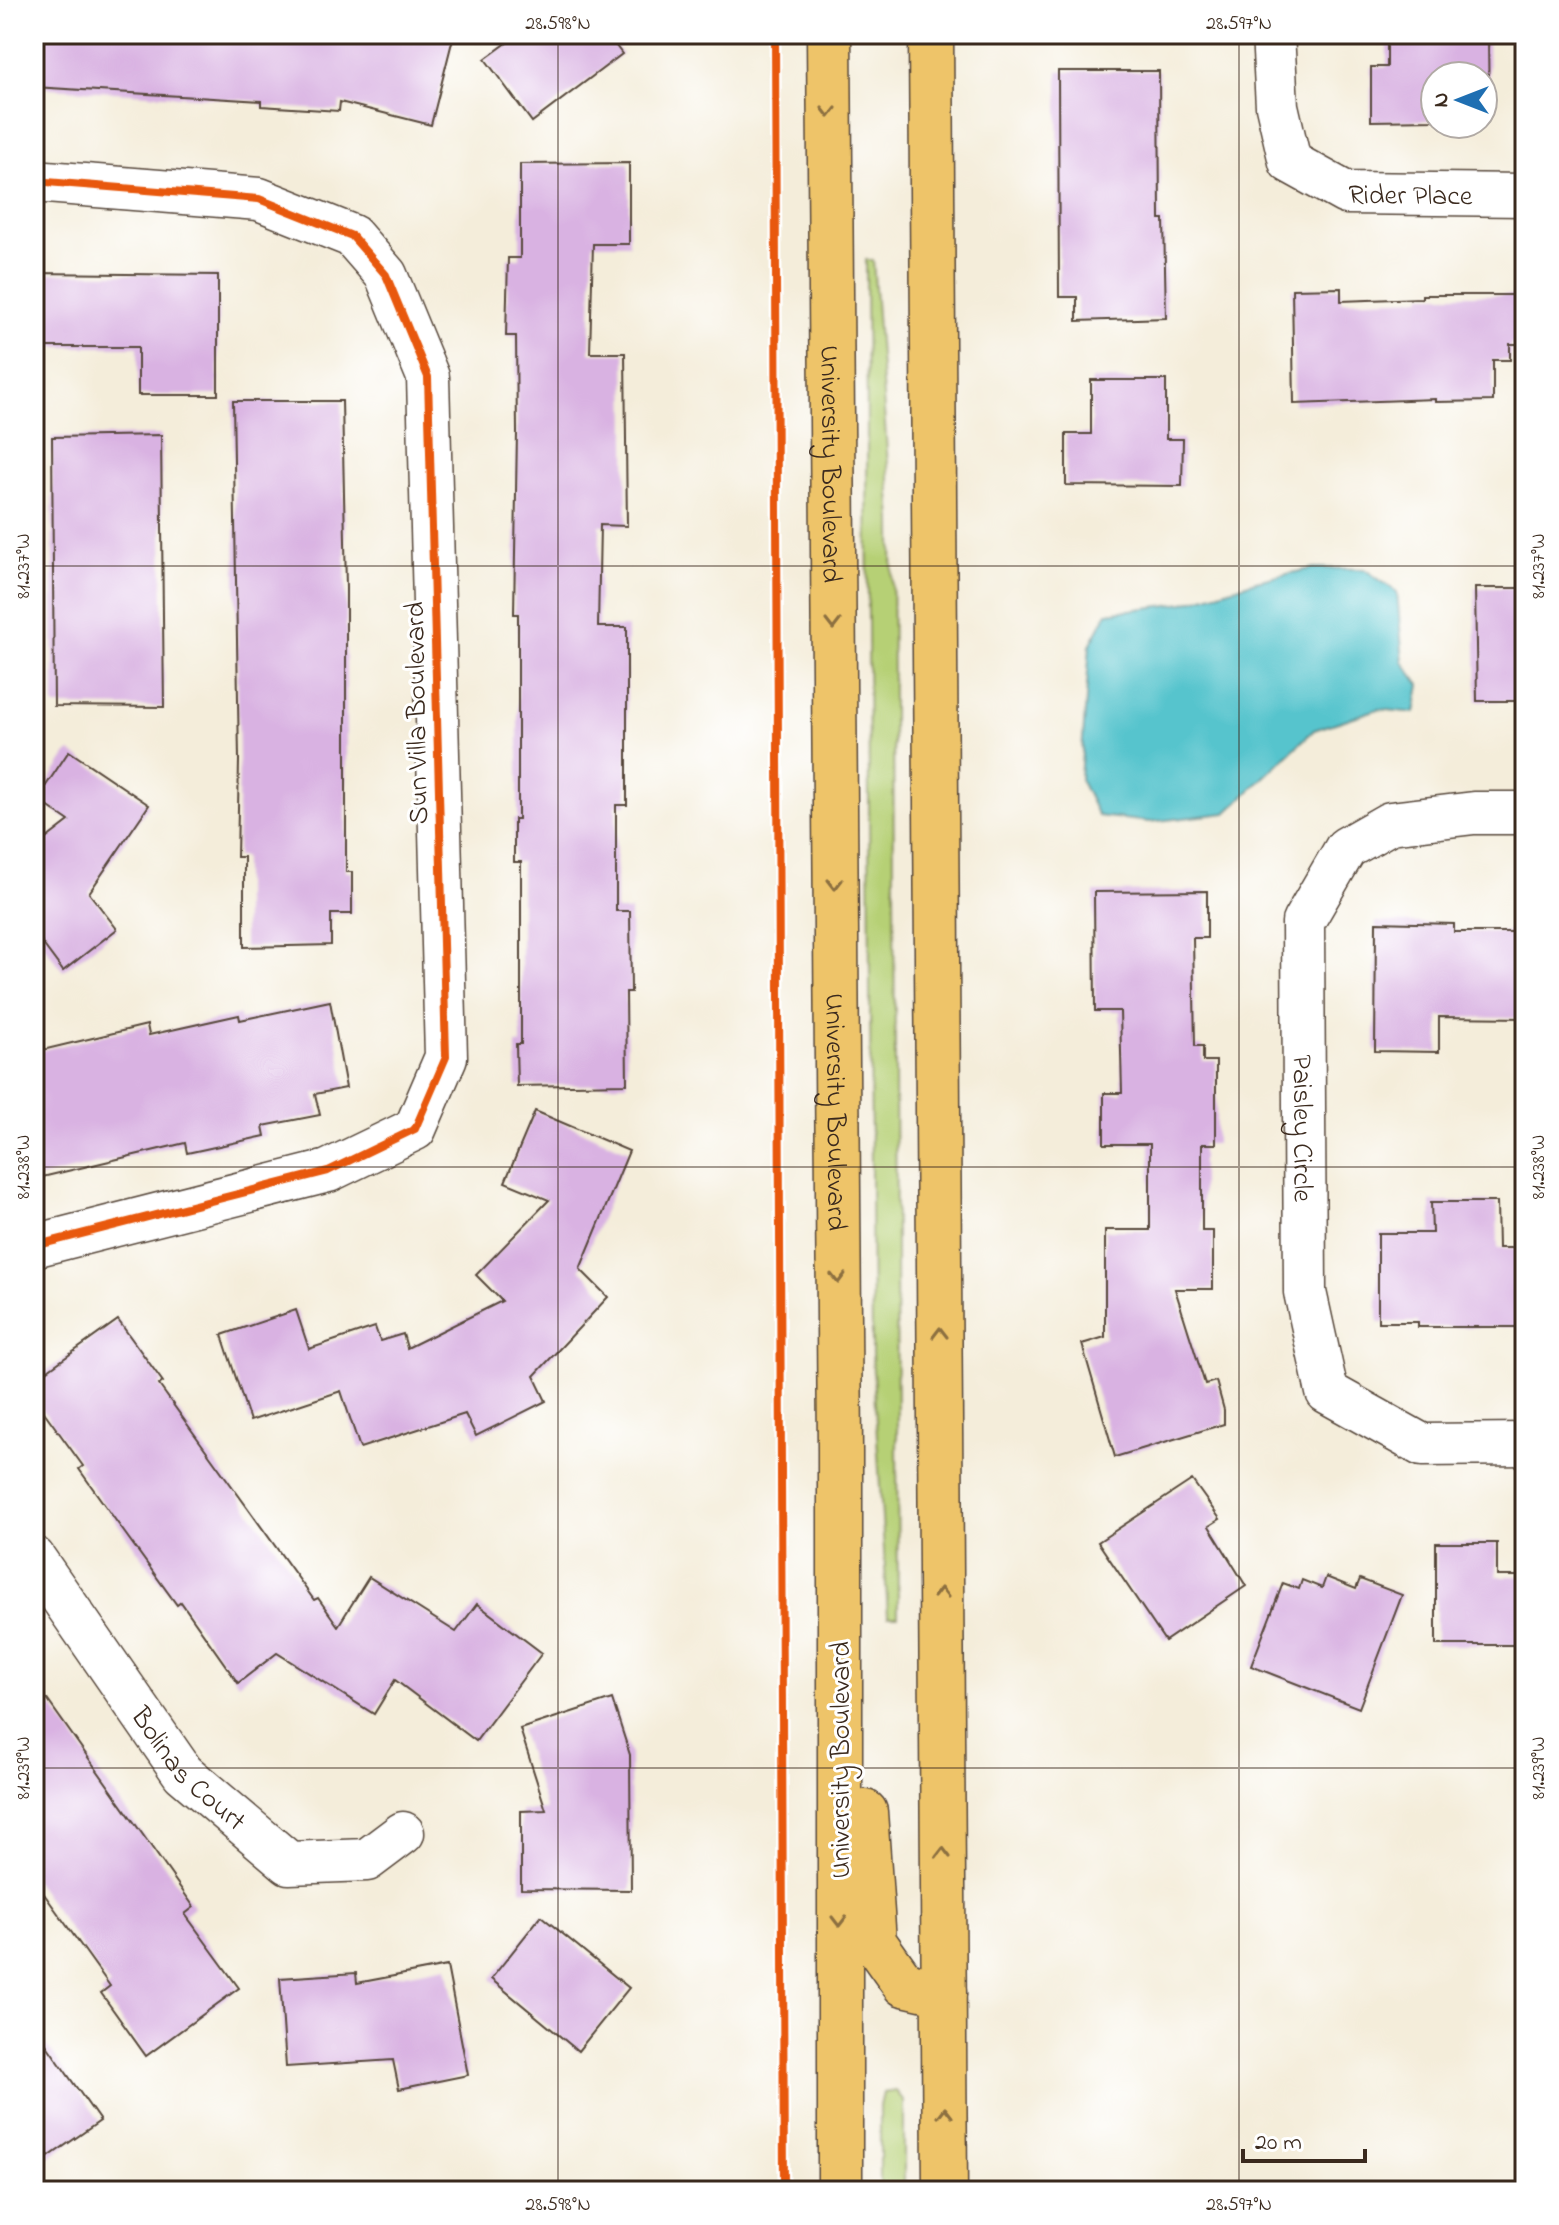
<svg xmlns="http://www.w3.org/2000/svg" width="1559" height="2225" viewBox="0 0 1559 2225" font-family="'Indie Flower',sans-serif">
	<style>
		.green { fill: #b6d075; stroke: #787d4a; stroke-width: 2 }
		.water { fill: #56c4cd; stroke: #487776; stroke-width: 2 }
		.building { fill: #d9b2e2 }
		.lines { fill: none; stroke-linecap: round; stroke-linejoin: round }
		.minor-casing { stroke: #57473a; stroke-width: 45 }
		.major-casing { stroke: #57473a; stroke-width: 47 }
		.minor { stroke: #fff; stroke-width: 42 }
		.major { stroke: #eec469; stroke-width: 44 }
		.cycleway-casing { stroke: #fff; stroke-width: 13 }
		.cycleway { stroke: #e8590c; stroke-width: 8 }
		.oneway { stroke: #8c6f40 }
		.ticks { fill: none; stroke: #3b2a1e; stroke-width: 2; stroke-opacity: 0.45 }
		.labels { text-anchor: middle; stroke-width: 6; stroke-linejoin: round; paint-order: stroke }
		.street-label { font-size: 28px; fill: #3b2a1e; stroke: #fff }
		.neatline { fill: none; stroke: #3b2a1e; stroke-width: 3 }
		.ticks-label { font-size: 20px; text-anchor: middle; fill: #3b2a1e }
	</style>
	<rect width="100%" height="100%" fill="#fff"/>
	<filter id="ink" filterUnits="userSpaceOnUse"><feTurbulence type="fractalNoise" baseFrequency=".0125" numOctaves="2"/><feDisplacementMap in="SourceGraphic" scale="16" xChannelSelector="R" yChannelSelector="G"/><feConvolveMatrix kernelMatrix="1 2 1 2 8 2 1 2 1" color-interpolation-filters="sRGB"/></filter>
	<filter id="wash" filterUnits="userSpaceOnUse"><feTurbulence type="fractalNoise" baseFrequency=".006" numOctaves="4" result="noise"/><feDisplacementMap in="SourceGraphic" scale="32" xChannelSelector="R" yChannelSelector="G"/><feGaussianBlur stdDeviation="1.8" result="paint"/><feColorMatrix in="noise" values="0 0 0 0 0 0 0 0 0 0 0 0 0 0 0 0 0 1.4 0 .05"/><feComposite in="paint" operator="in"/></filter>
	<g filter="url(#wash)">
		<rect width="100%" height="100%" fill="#f4edda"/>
		<!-- green -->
		<g class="green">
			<polygon points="866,260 873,260 892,520 898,1616 888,1616 872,1356"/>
			<polygon points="896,2091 904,2101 904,2191 880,2191 880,2106 883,2093"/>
		</g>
		<!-- water -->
		<polygon class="water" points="1314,568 1364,569 1397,592 1403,662 1420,685 1415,713 1378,709 1314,730 1226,813 1149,822 1098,816 1080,779 1090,645 1107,613 1184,603 1256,581"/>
		<g id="blocks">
			<!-- building -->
			<g class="building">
				<polygon points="34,34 454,34 431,125 340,102 339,111 261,106 261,101 34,87"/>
				<polygon points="519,34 607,34 622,54 532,122 485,59"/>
				<polygon points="1387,34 1488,34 1489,119 1483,119 1483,76 1435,76 1435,120 1371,121 1371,67 1387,67"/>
				<polygon points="1058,71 1159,71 1160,219 1164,219 1166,318 1077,321 1077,297 1059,297"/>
				<polygon points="629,163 629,244 593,244 590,353 625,353 627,526 600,525 598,627 627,627 627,805 616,805 616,911 630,911 631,992 626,992 627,1084 517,1086 516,1044 521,1044 521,862 514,862 514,819 518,819 518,614 514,614 517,432 516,336 506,336 508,258 520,258 520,164"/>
				<polygon points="34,273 218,275 218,395 138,395 138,347 34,347"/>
				<polygon points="1341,288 1341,301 1422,298 1422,295 1525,295 1525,344 1510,344 1510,360 1493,360 1493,401 1435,402 1435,399 1294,404 1292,289"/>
				<polygon points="1091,380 1166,380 1166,439 1183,439 1182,486 1066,485 1066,434 1091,434"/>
				<polygon points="233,401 342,401 346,588 346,872 352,872 352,914 331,914 331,945 244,947 244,857 237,857 239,760"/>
				<polygon points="161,435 164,707 54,706 52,437"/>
				<polygon points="1475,588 1525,588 1523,701 1477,701"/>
				<polygon points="69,751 149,805 89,893 117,929 63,971 34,932 34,848 69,821 37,799"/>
				<polygon points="1207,891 1207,938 1193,938 1195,1046 1203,1046 1203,1061 1216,1061 1216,1144 1202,1144 1202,1231 1213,1231 1213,1289 1175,1289 1205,1384 1216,1381 1224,1410 1224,1424 1115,1457 1082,1344 1105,1337 1105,1230 1150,1230 1150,1144 1104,1144 1104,1093 1122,1093 1120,1011 1095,1011 1094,892"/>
				<polygon points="1376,922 1454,924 1454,932 1525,932 1525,1018 1439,1017 1439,1052 1375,1051"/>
				<polygon points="330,1001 346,1088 315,1094 320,1115 263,1126 265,1136 187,1153 185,1143 34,1179 34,1052 147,1025 149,1035 239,1015 240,1020"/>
				<polygon points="535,1111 629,1151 580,1269 608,1297 534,1376 546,1401 476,1436 465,1414 360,1448 341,1391 250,1421 222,1335 296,1310 309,1349 375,1327 380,1341 403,1334 407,1348 502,1301 476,1275 549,1200 505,1182"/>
				<polygon points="1431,1202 1497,1202 1498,1248 1525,1248 1525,1327 1418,1327 1418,1322 1378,1322 1378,1233 1432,1233"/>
				<polygon points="118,1320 163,1382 159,1385 234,1489 314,1600 318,1598 338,1626 369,1577 456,1632 477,1604 542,1653 476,1741 395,1680 374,1714 277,1653 238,1683 181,1602 177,1605 124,1532 79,1469 83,1466 34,1398 34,1380"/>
				<polygon points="1192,1480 1220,1519 1209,1526 1246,1586 1165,1641 1098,1542"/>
				<polygon points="1436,1543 1497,1543 1497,1576 1525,1576 1525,1645 1436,1645"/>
				<polygon points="1326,1577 1356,1589 1360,1579 1402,1595 1359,1708 1251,1666 1283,1583 1299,1589 1302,1580 1322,1588"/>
				<polygon points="34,1681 194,1907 185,1914 239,1988 146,2056 101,1993 110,1986 34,1880"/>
				<polygon points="612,1699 630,1755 631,1890 521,1889 521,1811 546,1810 520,1729"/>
				<polygon points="541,1916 629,1988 578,2051 491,1979"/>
				<polygon points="447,1966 468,2075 399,2089 393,2060 286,2067 280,1978 356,1973 357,1983"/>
				<polygon points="34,2027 100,2121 34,2167"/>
			</g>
		</g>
	</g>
	<g filter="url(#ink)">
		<use href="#blocks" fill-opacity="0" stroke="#57473a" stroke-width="2"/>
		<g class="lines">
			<defs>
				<g id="minor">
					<path id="s1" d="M1273 34 1277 106 1290 162 1346 193 1525 195"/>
					<polyline points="34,181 259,199 352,236 386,275 428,377 446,1057 415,1129 328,1171 34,1246"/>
					<path id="s2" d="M1525 813H1474L1390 823 1346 848 1303 922 1305 1292 1327 1392 1422 1445 1525 1444"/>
					<path id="s3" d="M34 1558 183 1773 289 1863 367 1860 403 1833"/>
				</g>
				<g id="major">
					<path id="s4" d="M829 34 840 1451V2191"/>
					<polyline points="931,34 945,2191"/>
					<polyline points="865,1812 874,1942 904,1984 944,1993"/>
				</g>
			</defs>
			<!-- minor casing -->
			<use href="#minor" class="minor-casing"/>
			<!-- major casing -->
			<use href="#major" class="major-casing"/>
			<!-- minor -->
			<use href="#minor" class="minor"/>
			<!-- major -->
			<use href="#major" class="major"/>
			<defs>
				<g id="cycleway">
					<polyline points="775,34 784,2191"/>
					<polyline points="34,181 259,199 352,236 386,275 428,377 446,1057 415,1129 328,1171 34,1246"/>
				</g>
			</defs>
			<!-- cycleway casing -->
			<use href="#cycleway" class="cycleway-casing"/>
			<!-- cycleway -->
			<use href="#cycleway" class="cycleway"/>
		</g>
		<!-- one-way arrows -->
		<defs><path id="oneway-chevron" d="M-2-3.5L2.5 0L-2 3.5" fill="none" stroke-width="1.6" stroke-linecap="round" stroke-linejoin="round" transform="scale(2)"/></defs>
		<g class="oneway">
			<use href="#oneway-chevron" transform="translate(829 112) rotate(90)"/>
			<use href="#oneway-chevron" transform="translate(833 624) rotate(90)"/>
			<use href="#oneway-chevron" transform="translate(835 884) rotate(90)"/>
			<use href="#oneway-chevron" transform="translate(838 1278) rotate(89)"/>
			<use href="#oneway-chevron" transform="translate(940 1333) rotate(-90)"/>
			<use href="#oneway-chevron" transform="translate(941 1593) rotate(-90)"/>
			<use href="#oneway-chevron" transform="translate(943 1853) rotate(-90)"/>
			<use href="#oneway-chevron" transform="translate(839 1921) rotate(90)"/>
			<use href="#oneway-chevron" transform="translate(945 2113) rotate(-90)"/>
		</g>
	</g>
	<!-- ticks -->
	<path class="ticks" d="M558 34V2191M1239 34V2191M34 566H1525M34 1167H1525M34 1768H1525"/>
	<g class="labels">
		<!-- street labels -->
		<g class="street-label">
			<text dy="10" stroke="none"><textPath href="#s1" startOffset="258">Rider Place</textPath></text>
			<text dy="10" stroke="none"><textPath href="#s4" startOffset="430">University Boulevard</textPath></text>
			<text transform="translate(415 713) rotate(-91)" y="10">Sun Villa Boulevard</text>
			<text dy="10" stroke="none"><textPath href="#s4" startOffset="1078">University Boulevard</textPath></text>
			<text dy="10" stroke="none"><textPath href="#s2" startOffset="478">Paisley Circle</textPath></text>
			<text transform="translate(839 1760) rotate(-90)" y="10">University Boulevard</text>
			<text dy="10" stroke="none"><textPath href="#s3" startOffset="262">Bolinas Court</textPath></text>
		</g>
	</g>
	<!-- margin -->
	<rect width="1559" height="2225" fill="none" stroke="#fff" stroke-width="88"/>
	<!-- north arrow -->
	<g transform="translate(1459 100) rotate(270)"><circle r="38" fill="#ffffff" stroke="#b1aaa5" stroke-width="2"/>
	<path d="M0-6L14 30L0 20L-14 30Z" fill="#1f6fb2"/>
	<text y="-12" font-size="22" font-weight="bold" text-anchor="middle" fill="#3b2a1e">N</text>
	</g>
	<!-- scale -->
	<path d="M1243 2149v12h122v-12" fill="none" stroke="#3b2a1e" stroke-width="4"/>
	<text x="1255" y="2149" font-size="24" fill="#3b2a1e" stroke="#ffffff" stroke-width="6" paint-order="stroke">20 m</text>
	<rect x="44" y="44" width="1471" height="2137" class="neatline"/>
	<g class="ticks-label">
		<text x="558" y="29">28.598°N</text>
		<text x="1239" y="29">28.597°N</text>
		<text transform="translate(1537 566) rotate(-90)" y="7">81.237°W</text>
		<text transform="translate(22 566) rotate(-90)" y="7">81.237°W</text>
		<text transform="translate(1537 1167) rotate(-90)" y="7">81.238°W</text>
		<text transform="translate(22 1167) rotate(-90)" y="7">81.238°W</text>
		<text transform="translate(1537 1768) rotate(-90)" y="7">81.239°W</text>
		<text transform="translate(22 1768) rotate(-90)" y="7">81.239°W</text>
		<text x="558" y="2210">28.598°N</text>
		<text x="1239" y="2210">28.597°N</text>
	</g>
</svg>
